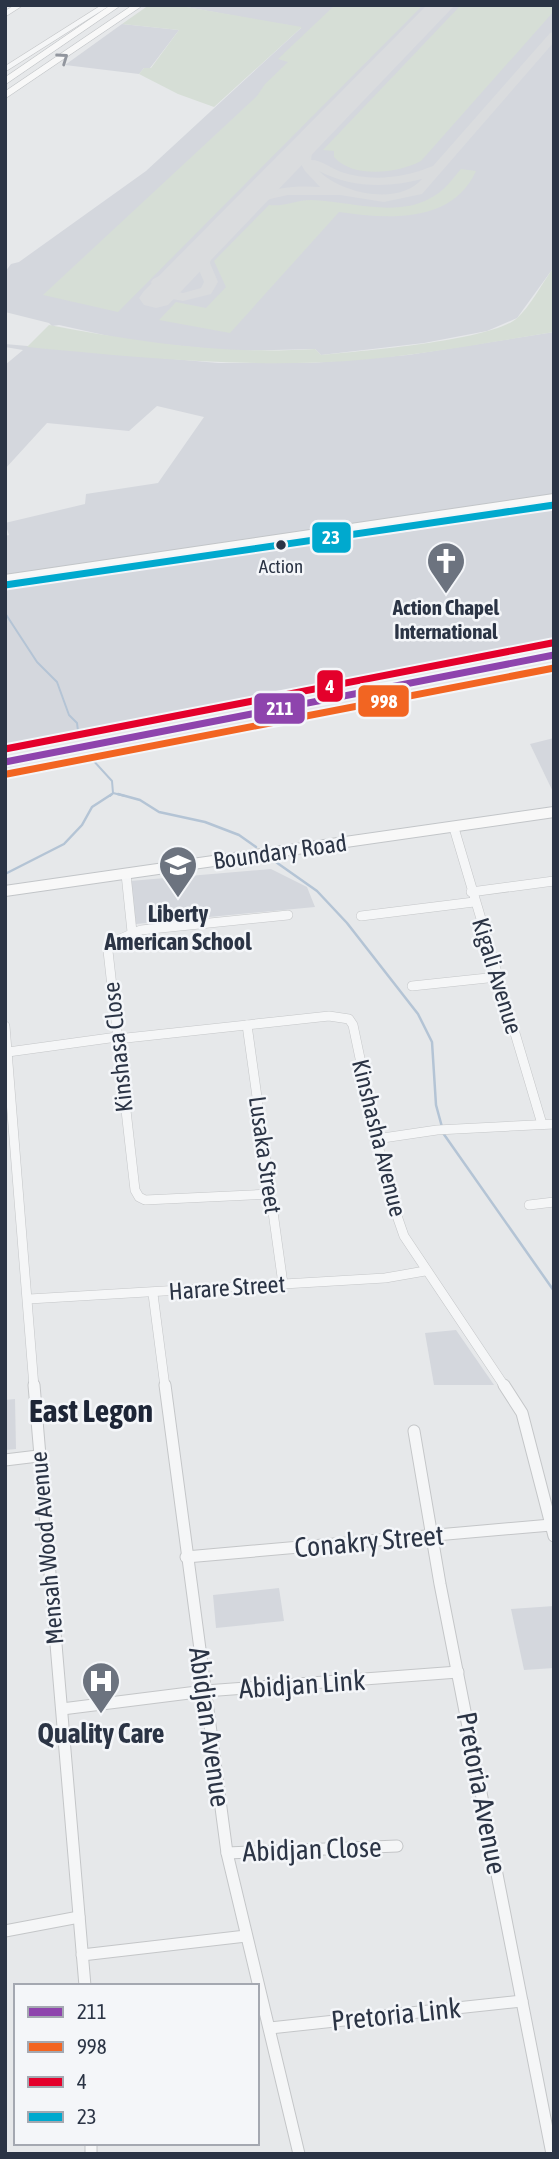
<svg xmlns="http://www.w3.org/2000/svg" width="559" height="2159" viewBox="0 0 559 2159" font-family="'Asap Condensed',sans-serif">
	<style>
		.built { fill: #d4d7dd }
		.green { fill: #d6ded6 }
		.lines { fill: none; stroke-linecap: round; stroke-linejoin: round }
		.stream-far1 { stroke: #b4c4d5; stroke-width: 2 }
		.stream { stroke: #b4c4d5; stroke-width: 2.5 }
		.taxiway { fill: #dadcde; fill-rule: evenodd }
		.runway { fill: #dadcde; fill-rule: evenodd }
		.minor-far2-casing { stroke: #c4c6c8; stroke-width: 6 }
		.minor-far1-casing { stroke: #c4c6c8; stroke-width: 10 }
		.minor-casing { stroke: #c4c6c8; stroke-width: 13 }
		.major-far2-casing { stroke: #c2c5c8; stroke-width: 7 }
		.major-far1-casing { stroke: #c2c5c8; stroke-width: 10 }
		.major-casing { stroke: #c2c5c8; stroke-width: 12 }
		.highway-casing { stroke: #b8bbbf; stroke-width: 2 }
		.minor-far2 { stroke: #f5f6f7; stroke-width: 5 }
		.minor-far1 { stroke: #f5f6f7; stroke-width: 9 }
		.minor { stroke: #f5f6f7; stroke-width: 11 }
		.major-far2 { stroke: #f8f8f8; stroke-width: 6 }
		.major-far1 { stroke: #f8f8f8; stroke-width: 8 }
		.major { stroke: #f8f8f8; stroke-width: 10 }
		.highway { fill: #f8f8f8; fill-rule: evenodd }
		.bus-1-casing { stroke: #f4f6f9; stroke-width: 11 }
		.bus-2-casing { stroke: #f4f6f9; stroke-width: 11 }
		.bus-3-casing { stroke: #f4f6f9; stroke-width: 11 }
		.bus-4-casing { stroke: #f4f6f9; stroke-width: 11 }
		.bus-1 { stroke: #8e44ad; stroke-width: 7 }
		.bus-2 { stroke: #f26522; stroke-width: 7 }
		.bus-3 { stroke: #e4002b; stroke-width: 7 }
		.bus-4 { stroke: #00a9ce; stroke-width: 7 }
		.oneway { stroke: #92969e }
		.bus-dot { fill: #2b3445; stroke: #f4f6f9; stroke-width: 2.5 }
		.labels { text-anchor: middle; stroke-width: 5; stroke-linejoin: round; paint-order: stroke }
		.far-bus-label { font-size: 19px; fill: #2b3445; stroke: #f4f6f9 }
		.far-poi-label { font-size: 21px; font-weight: bold; fill: #2b3445; stroke: #f4f6f9 }
		.street-label { font-size: 24px; fill: #2b3445; stroke: #f4f6f9 }
		.poi-label { font-size: 24px; font-weight: bold; fill: #2b3445; stroke: #f4f6f9 }
		.near-street-label { font-size: 28px; fill: #2b3445; stroke: #f4f6f9 }
		.near-poi-label { font-size: 28px; font-weight: bold; fill: #2b3445; stroke: #f4f6f9 }
		.district-label { font-size: 32px; font-weight: bold; fill: #1d2536; stroke: #f4f6f9 }
		.line-badge { stroke: #f4f6f9; stroke-width: 2.5 }
		.badge-label { font-size: 19px; text-anchor: middle; font-weight: bold; fill: #fff }
	</style>
	<rect width="100%" height="100%" fill="#e6e8ea"/>
	<!-- built -->
	<g class="built">
		<polygon points="175,5 554,5 554,267 517,318 487,331 424,343 321,355 315,349 231,351 131,341 59,325 52,326 49,323 5,312 5,272 11,264 19,262 146,171 301,28"/>
		<polygon points="122,24 179,30 150,68 144,68 139,74 65,65"/>
		<polygon points="554,332 554,496 5,576 5,536 9,535 5,523 85,504 86,494 158,483 204,417 157,406 129,431 47,423 5,469 5,365 23,350 5,347 5,344 218,363 312,363 408,355"/>
		<polygon points="554,508 554,640 5,748 5,589 331,540 387,535"/>
		<polygon points="554,738 554,794 530,744"/>
		<polygon points="271,869 307,887 315,907 136,924 130,881"/>
		<polygon points="456,1330 494,1385 434,1385 425,1333"/>
		<polygon points="15,1399 16,1449 5,1450 5,1400"/>
		<polygon points="279,1588 284,1621 216,1628 213,1595"/>
		<polygon points="554,1606 554,1668 524,1670 511,1609"/>
	</g>
	<!-- green -->
	<g class="green">
		<polygon points="149,5 175,5 302,27 214,107 178,94 139,74 144,68 151,68 179,30 122,24"/>
		<polygon points="335,5 423,5 118,312 43,295 257,96 265,84 288,62 278,59"/>
		<path d="M461 5H554V11L421 161C399 173 353 179 334 157V151L323 150Z"/>
		<path d="M461 169 476 171C452 224 387 219 339 212L230 333 159 320 176 302 206 308 226 287 214 261 269 205C284 207 296 200 311 200 350 201 399 219 434 196 445 190 453 178 461 169Z"/>
		<path d="M554 267V332C485 343 417 356 347 361 240 368 133 357 27 347L49 325C140 342 221 355 315 349L321 355C361 351 488 341 516 319 531 306 542 283 554 267Z"/>
	</g>
	<g class="lines">
		<!-- stream-far1 -->
		<g class="stream-far1">
			<polyline points="5,613 37,662 57,682 69,715 77,723 78,731"/>
			<polyline points="91,758 112,781 113,793 125,796"/>
			<polyline points="110,796 113,793"/>
		</g>
		<!-- stream -->
		<g class="stream">
			<polyline points="118,794 140,800 159,812 205,822 239,835 256,847"/>
			<polyline points="273,860 317,891 347,923 418,1014 432,1042 436,1105 442,1127"/>
			<polyline points="5,874 64,844 82,825 92,807 112,794"/>
			<polyline points="443,1133 554,1291"/>
		</g>
		<!-- taxiway -->
		<g class="taxiway">
			<path d="M554 32V42L422 194 384 202 340 195H288L270 199 244 212 238 208C258 188 293 185 320 187L305 171 298 159 301 147 307 143 313 147 311 160C321 160 331 168 341 172 371 182 404 178 433 166L550 33ZM319 171C351 188 388 188 422 179 399 206 342 194 319 171Z"/>
			<polygon points="206,243 213,247 210,263 218,282 211,294 183,301 156,296 151,282 153,279 188,262 193,263 193,269 165,284 167,290 183,293 201,288 204,282 196,263 199,247"/>
		</g>
		<!-- runway -->
		<polygon class="runway" points="427,5 455,5 168,305 156,308 144,305 139,298 144,291"/>
		<defs>
			<g id="minor-far2">
				<polyline points="5,14 19,5"/>
				<polyline points="5,69 106,5"/>
			</g>
			<g id="minor-far1">
				<polyline points="454,828 542,1124"/>
				<polyline points="126,874 132,932"/>
				<polyline points="471,892 554,881"/>
				<polyline points="361,916 474,902"/>
				<polyline points="412,986 497,977"/>
				<polyline points="247,1025 283,1284"/>
				<polyline points="5,1026 34,1387"/>
				<polyline points="117,1039 329,1016 349,1019 353,1025 387,1187 404,1236 505,1387"/>
				<polyline points="8,1052 117,1037"/>
				<polyline points="376,1139 437,1130 554,1124"/>
				<polyline points="271,1194 145,1200 139,1197 135,1190 108,951 113,942 141,930 288,915"/>
				<polyline points="529,1205 554,1202"/>
				<polyline points="153,1294 165,1387"/>
				<polyline points="29,1299 385,1278 425,1271"/>
			</g>
			<g id="minor">
				<polyline points="34,1385 85,1986"/>
				<polyline points="165,1385 227,1853 299,2154"/>
				<polyline points="504,1385 522,1413 554,1536"/>
				<polyline points="414,1431 440,1584 552,2154"/>
				<polyline points="5,1460 38,1456"/>
				<polyline points="186,1557 551,1525"/>
				<polyline points="62,1709 205,1691 458,1672"/>
				<polyline points="227,1853 397,1846"/>
				<polyline points="5,1931 79,1917"/>
				<polyline points="82,1955 246,1936"/>
				<polyline points="270,2028 522,2001"/>
				<polyline points="91,2143 91,2154"/>
			</g>
			<g id="major-far2">
				<polyline points="5,81 116,5"/>
				<polyline points="5,95 138,5"/>
			</g>
			<polyline id="major-far1" points="5,579 554,498"/>
			<polyline id="major" points="5,891 554,812"/>
			<g id="highway">
				<polygon points="554,640 554,646 5,752 5,746"/>
				<polygon points="554,652 554,658 5,765 5,759"/>
			</g>
		</defs>
		<!-- minor-far2 casing -->
		<use href="#minor-far2" class="minor-far2-casing"/>
		<!-- minor-far1 casing -->
		<use href="#minor-far1" class="minor-far1-casing"/>
		<!-- minor casing -->
		<use href="#minor" class="minor-casing"/>
		<!-- major-far2 casing -->
		<use href="#major-far2" class="major-far2-casing"/>
		<!-- major-far1 casing -->
		<use href="#major-far1" class="major-far1-casing"/>
		<!-- major casing -->
		<use href="#major" class="major-casing"/>
		<!-- highway casing -->
		<use href="#highway" class="highway-casing"/>
		<!-- minor-far2 -->
		<use href="#minor-far2" class="minor-far2"/>
		<!-- minor-far1 -->
		<use href="#minor-far1" class="minor-far1"/>
		<!-- minor -->
		<use href="#minor" class="minor"/>
		<!-- major-far2 -->
		<use href="#major-far2" class="major-far2"/>
		<!-- major-far1 -->
		<use href="#major-far1" class="major-far1"/>
		<!-- major -->
		<use href="#major" class="major"/>
		<!-- highway -->
		<use href="#highway" class="highway"/>
		<defs>
			<polyline id="bus-1" points="5,762 554,655"/>
			<polyline id="bus-2" points="7,774 554,668"/>
			<polyline id="bus-3" points="5,749 552,643"/>
			<polyline id="bus-4" points="5,585 554,505"/>
		</defs>
		<!-- bus-1 casing -->
		<use href="#bus-1" class="bus-1-casing"/>
		<!-- bus-2 casing -->
		<use href="#bus-2" class="bus-2-casing"/>
		<!-- bus-3 casing -->
		<use href="#bus-3" class="bus-3-casing"/>
		<!-- bus-4 casing -->
		<use href="#bus-4" class="bus-4-casing"/>
		<!-- bus-1 -->
		<use href="#bus-1" class="bus-1"/>
		<!-- bus-2 -->
		<use href="#bus-2" class="bus-2"/>
		<!-- bus-3 -->
		<use href="#bus-3" class="bus-3"/>
		<!-- bus-4 -->
		<use href="#bus-4" class="bus-4"/>
	</g>
	<!-- one-way arrows -->
	<defs><path id="oneway-chevron" d="M-2-3.5L2.5 0L-2 3.5" fill="none" stroke-width="1.6" stroke-linecap="round" stroke-linejoin="round" transform="scale(1.75)"/></defs>
	<use class="oneway" href="#oneway-chevron" transform="translate(63 58) rotate(-35)"/>
	<!-- icons -->
	<defs>
		<symbol id="church-pin" viewBox="-11 -11 22 30"><path d="M0 17L-7.5 6A9.5 9.5 0 1 1 7.5 6Z" fill="#6c737f" stroke="#f4f6f9"/><path d="M-1.2-6h2.4v3.5h3.3v2.4h-3.3V6h-2.4V-.1h-3.3v-2.4h3.3Z" fill="#fff"/></symbol>
		<symbol id="school-pin" viewBox="-11 -11 22 30"><path d="M0 17L-7.5 6A9.5 9.5 0 1 1 7.5 6Z" fill="#6c737f" stroke="#f4f6f9"/><path d="M0-5L7-2L0 1L-7-2ZM-4 1L0 2.5L4 1V4Q0 6-4 4Z" fill="#fff"/></symbol>
		<symbol id="hospital-pin" viewBox="-11 -11 22 30"><path d="M0 17L-7.5 6A9.5 9.5 0 1 1 7.5 6Z" fill="#6c737f" stroke="#f4f6f9"/><path d="M-5-5h3v3.5h4V-5h3V5h-3V1.5h-4V5h-3Z" fill="#fff"/></symbol>
	</defs>
	<g fill-rule="evenodd">
		<use href="#church-pin" x="424" y="539" width="44" height="60"/>
		<use href="#school-pin" x="156" y="843" width="44" height="60"/>
		<use href="#hospital-pin" x="79" y="1659" width="44" height="60"/>
	</g>
	<!-- markers -->
	<circle class="bus-dot" cx="281" cy="545" r="6"/>
	<g class="labels">
		<!-- far-bus labels -->
		<g class="far-bus-label">
			<text x="281" y="573">Action</text>
		</g>
		<!-- far-poi labels -->
		<g class="far-poi-label">
			<text x="446" y="615">Action Chapel<tspan x="446" dy="24">International</tspan></text>
		</g>
		<!-- street labels -->
		<g class="street-label">
			<text transform="translate(280 852) rotate(-8)" y="8">Boundary Road</text>
			<text transform="translate(497 976) rotate(73)" y="8">Kigali Avenue</text>
			<text transform="translate(118 1047) rotate(-96)" y="8">Kinshasa Close</text>
			<text transform="translate(379 1138) rotate(76)" y="8">Kinshasha Avenue</text>
			<text transform="translate(265 1155) rotate(82)" y="8">Lusaka Street</text>
			<text transform="translate(227 1288) rotate(-4)" y="8">Harare Street</text>
			<text transform="translate(47 1548) rotate(-95)" y="8">Mensah Wood Avenue</text>
		</g>
		<!-- poi labels -->
		<g class="poi-label">
			<text x="178" y="922">Liberty<tspan x="178" dy="28">American School</tspan></text>
		</g>
		<!-- near-street labels -->
		<g class="near-street-label">
			<text transform="translate(369 1541) rotate(-5)" y="10">Conakry Street</text>
			<text transform="translate(302 1684) rotate(-4)" y="10">Abidjan Link</text>
			<text transform="translate(210 1727) rotate(82)" y="10">Abidjan Avenue</text>
			<text transform="translate(482 1793) rotate(79)" y="10">Pretoria Avenue</text>
			<text transform="translate(312 1849) rotate(-2)" y="10">Abidjan Close</text>
			<text transform="translate(396 2014) rotate(-6)" y="10">Pretoria Link</text>
		</g>
		<!-- near-poi labels -->
		<g class="near-poi-label">
			<text x="101" y="1743">Quality Care</text>
		</g>
		<!-- district labels -->
		<g class="district-label">
			<text x="91" y="1422">East Legon</text>
		</g>
	</g>
	<g class="line-badge">
		<rect x="311" y="521" width="41" height="33" rx="7" fill="#00a9ce"/>
		<rect x="316" y="669" width="28" height="34" rx="7" fill="#e4002b"/>
		<rect x="357" y="684" width="53" height="34" rx="7" fill="#f26522"/>
		<rect x="253" y="692" width="53" height="33" rx="7" fill="#8e44ad"/>
	</g>
	<g class="badge-label">
		<text x="331" y="544">23</text>
		<text x="330" y="693">4</text>
		<text x="384" y="708">998</text>
		<text x="280" y="715">211</text>
	</g>
	<!-- border -->
	<rect width="559" height="2159" fill="none" stroke="#2b3445" stroke-width="14"/>
	<!-- legend -->
	<rect x="14" y="1984" width="245" height="161" fill="#f4f6f9" stroke="#a4a8b1" stroke-width="2"/>
	<rect x="28" y="2007" width="35" height="10" fill="#8e44ad" stroke="#a4a8b1" stroke-width="2"/>
	<text x="77" y="2019" font-size="21" fill="#2b3445">211</text>
	<rect x="28" y="2042" width="35" height="10" fill="#f26522" stroke="#a4a8b1" stroke-width="2"/>
	<text x="77" y="2054" font-size="21" fill="#2b3445">998</text>
	<rect x="28" y="2077" width="35" height="10" fill="#e4002b" stroke="#a4a8b1" stroke-width="2"/>
	<text x="77" y="2089" font-size="21" fill="#2b3445">4</text>
	<rect x="28" y="2112" width="35" height="10" fill="#00a9ce" stroke="#a4a8b1" stroke-width="2"/>
	<text x="77" y="2124" font-size="21" fill="#2b3445">23</text>
</svg>
